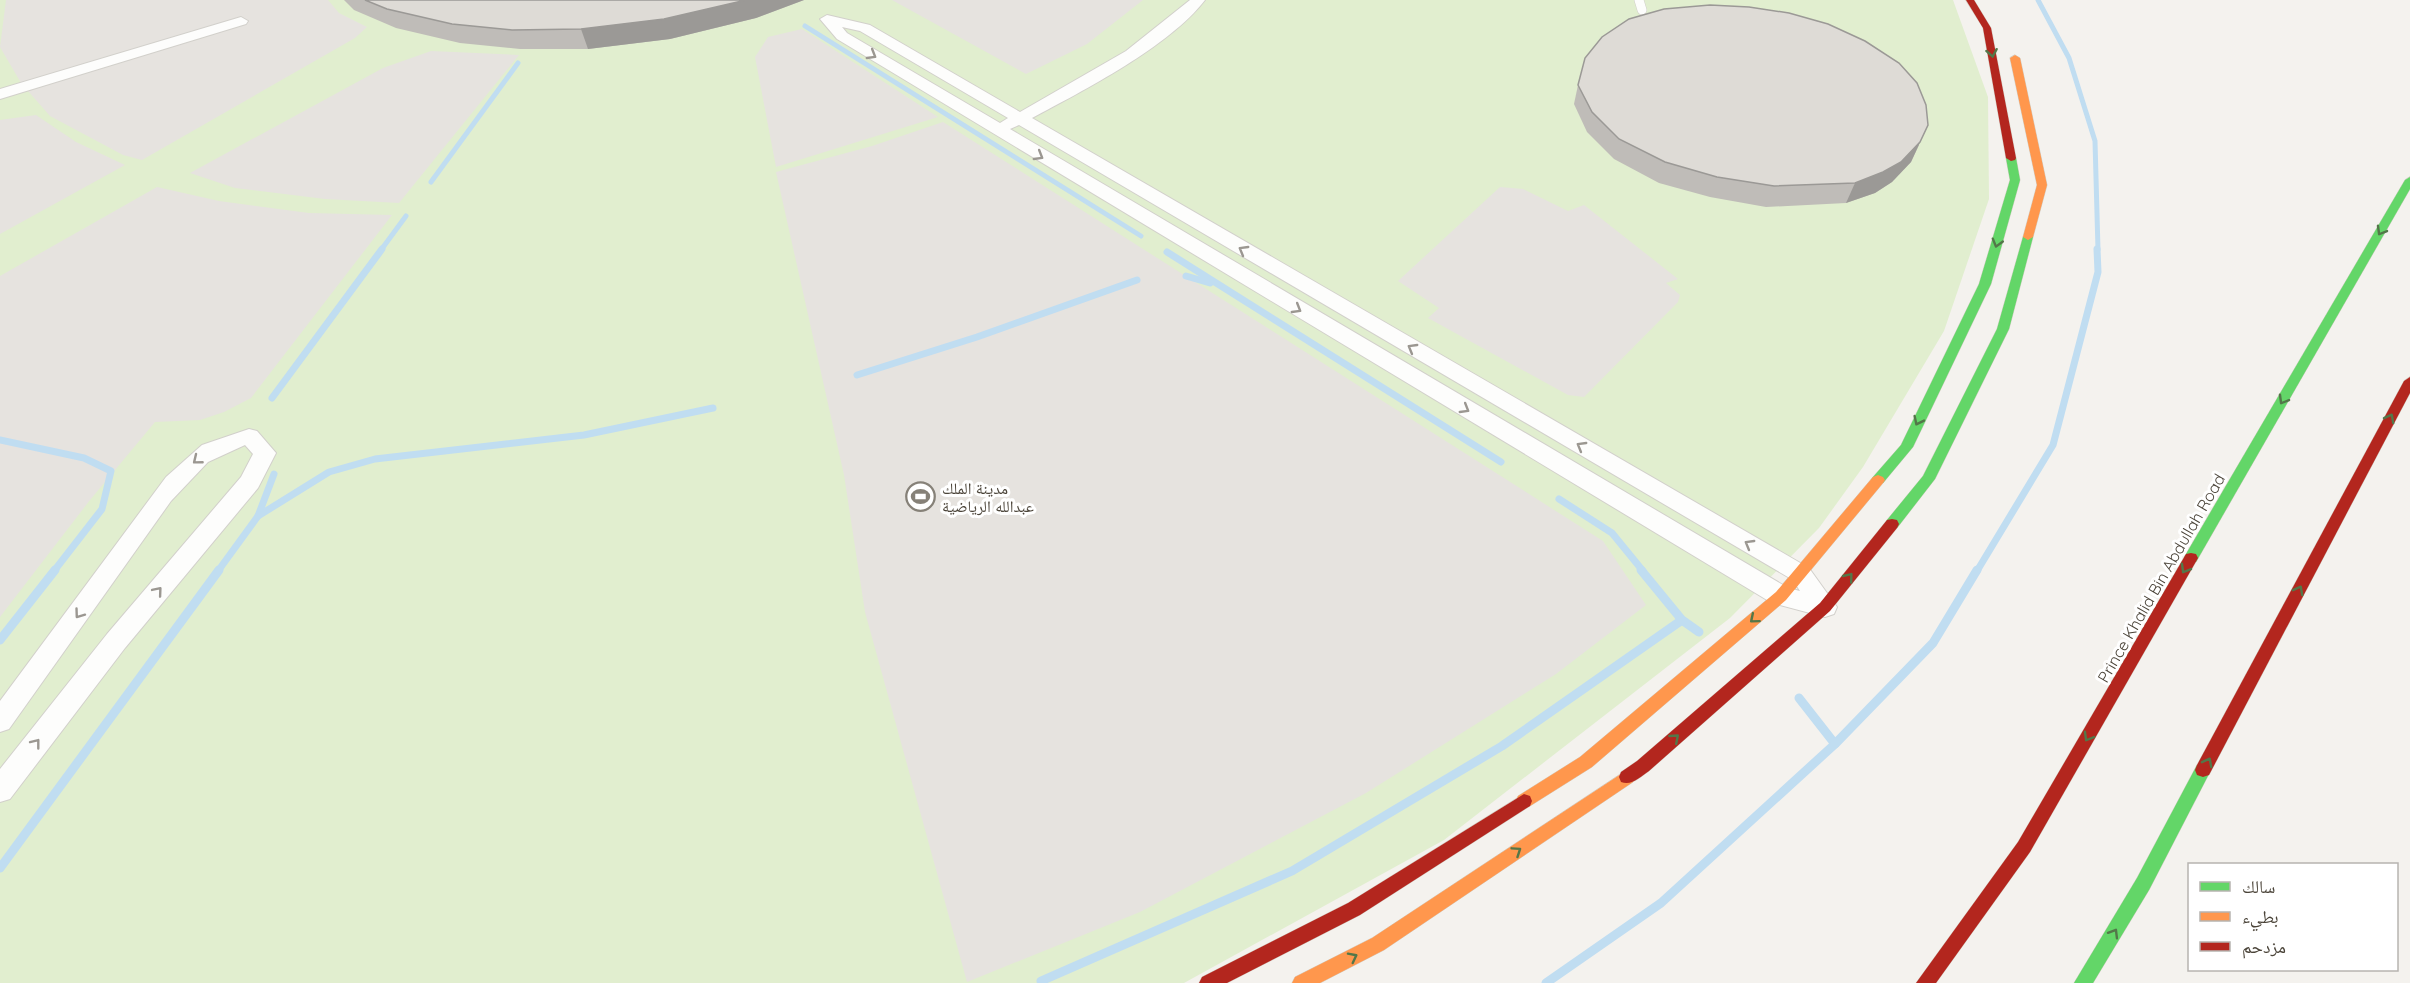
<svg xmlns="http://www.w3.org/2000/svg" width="2410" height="983" viewBox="0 0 2410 983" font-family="Quicksand,'Noto Naskh Arabic',sans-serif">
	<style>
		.green { fill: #e1eecf }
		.parking { fill: #e6e3df }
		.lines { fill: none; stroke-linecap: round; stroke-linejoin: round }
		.stream-far2 { stroke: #c0ddf1; stroke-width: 5 }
		.stream-far1 { stroke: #c0ddf1; stroke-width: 7 }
		.stream { stroke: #c0ddf1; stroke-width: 9 }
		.lane-casing { stroke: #d2d0cb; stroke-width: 10 }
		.street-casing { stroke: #d2d0cb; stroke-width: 2 }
		.fast-casing { stroke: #d3cfc5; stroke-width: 1 }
		.slow-casing { stroke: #d3cfc5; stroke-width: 1 }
		.jam-casing { stroke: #d3cfc5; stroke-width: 1 }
		.lane { stroke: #fdfdfc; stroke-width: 9 }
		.street { fill: #fdfdfc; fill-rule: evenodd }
		.fast { fill: #63d668; fill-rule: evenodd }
		.slow { fill: #ff974d; fill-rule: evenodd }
		.jam { fill: #b3261e; fill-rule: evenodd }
		.wall { fill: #bfbcb8 }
		.shaded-wall { fill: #9b9996 }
		.building { fill: #dedbd6; stroke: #9b9996; stroke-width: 1.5 }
		.oneway { stroke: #537749 }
		.oneway2 { stroke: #9b9791 }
		.labels { text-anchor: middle; stroke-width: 6; stroke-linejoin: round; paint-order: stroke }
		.poi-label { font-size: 16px; fill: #4b4439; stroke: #fff; text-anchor: start }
		.street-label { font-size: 16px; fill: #4b4439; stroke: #fff }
	</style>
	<rect width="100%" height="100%" fill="#f4f2ee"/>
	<!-- green -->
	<polygon class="green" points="0,0 1953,0 1988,97 1989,199 1944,331 1863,467 1819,528 1730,618 1444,840 1184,983 0,983"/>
	<!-- parking -->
	<g class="parking">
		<polygon points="6,0 328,0 339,13 367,27 355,38 142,160 123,155 50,116 21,83 0,47"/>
		<polygon points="892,0 1143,0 1087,44 1026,74"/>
		<polygon points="802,29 938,117 776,167 755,57 768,37"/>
		<polygon points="431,51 519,55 399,203 325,199 235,188 190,173 383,68"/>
		<polygon points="36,115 76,142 125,165 0,234 0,120"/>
		<polygon points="943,122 1603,541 1646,605 1556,674 1366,793 1140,912 967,982 865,612 844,475 776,172 872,146"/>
		<polygon points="157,187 219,201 309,213 392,215 251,398 224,412 200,420 155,422 90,500 0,617 0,276"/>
		<polygon points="1500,187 1523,189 1568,211 1584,205 1678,279 1666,283 1680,295 1678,302 1584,397 1568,395 1428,318 1439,308 1398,281"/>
	</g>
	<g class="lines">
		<!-- stream-far2 -->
		<g class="stream-far2">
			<polyline points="2038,0 2069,58 2095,141 2098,250"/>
			<polyline points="805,26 1141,236"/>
			<polyline points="431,182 518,63"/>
			<polyline points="381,250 406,216"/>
		</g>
		<!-- stream-far1 -->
		<g class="stream-far1">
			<polyline points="1167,252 1501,462"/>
			<polyline points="1186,276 1210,283"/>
			<polyline points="857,375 977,337 1137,280"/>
			<polyline points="272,398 382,249"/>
			<polyline points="0,440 84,458 111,471 102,509 54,571"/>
			<polyline points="1559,499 1612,533 1643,571"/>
			<polyline points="258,516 329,472 375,459 584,435 713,408"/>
			<polyline points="218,571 258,516 274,474"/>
			<polyline points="1977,571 2053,445 2098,272 2097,249"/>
		</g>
		<!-- stream -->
		<g class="stream">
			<polyline points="1641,570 1682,620 1699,632"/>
			<polyline points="0,640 55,570"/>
			<polyline points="1799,698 1835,744"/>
			<polyline points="0,868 219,570"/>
			<polyline points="1041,981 1292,871 1502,746 1682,620"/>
			<polyline points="1546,983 1661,903 1835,744 1933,643 1977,570"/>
		</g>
		<defs>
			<polyline id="lane" points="1639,0 1642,10"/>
			<g id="street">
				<path d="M1190 0H1205C1170 46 1083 91 1032 118L1809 568 1837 607 1834 614 1825 617 1772 603 837 39 820 19 827 15 870 25 1020 112 1126 51ZM842 27 860 31 1008 118 1000 123 847 33ZM1019 125 1793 580 1800 591 1788 588 1010 129Z"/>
				<polygon points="241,17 248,21 246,24 0,99 0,89"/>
				<polygon points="249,429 257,431 276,453 258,488 125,648 10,799 0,802 0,769 107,634 241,477 253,454 245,445 208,462 171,501 9,729 0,732 0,701 166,477 202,445"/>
			</g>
			<g id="fast">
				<polygon points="2011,155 2016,158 2020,180 1991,284 1913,447 1883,483 1873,483 1871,480 1873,477 1901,445 1979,284 2010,180 2006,158"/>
				<polygon points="2410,177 2410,189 2196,562 2186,562 2184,558 2186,554 2405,180"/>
				<polygon points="2028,234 2033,237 2009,329 1935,479 1897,528 1887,528 1885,524 1887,520 1923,476 1997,329 2023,237"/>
				<polygon points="2203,763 2209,765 2211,770 2149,890 2093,983 2074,983 2137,878 2197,765"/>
			</g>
			<g id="slow">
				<polygon points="2015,55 2020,58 2047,185 2033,237 2028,240 2023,237 2037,185 2010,58"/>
				<polygon points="1878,475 1883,477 1885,480 1883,483 1786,600 1592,767 1530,806 1524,808 1518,806 1516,801 1518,796 1580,757 1776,592 1873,477"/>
				<polygon points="1627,770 1633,772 1635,777 1633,782 1384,950 1320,983 1292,983 1295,977 1372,938"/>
			</g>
			<g id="jam">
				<polygon points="1966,0 1974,0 1991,28 2016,158 2015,160 2011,161 2006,158 1983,28"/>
				<polygon points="2410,377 2410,393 2209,775 2203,777 2197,775 2195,770 2197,765 2404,381"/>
				<path d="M1892 519 1897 520 1899 524 1897 528 1830 611 1649 771C1640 777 1632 786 1621 782L1619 777 1621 772 1637 761 1820 603 1887 520Z"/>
				<polygon points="2191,553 2196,554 2198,558 2030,852 1936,983 1916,983 2018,842 2186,554"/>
				<polygon points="1524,794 1530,796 1532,801 1530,806 1360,915 1227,983 1199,983 1202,977 1348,903"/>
			</g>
		</defs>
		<!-- lane casing -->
		<use href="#lane" class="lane-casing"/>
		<!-- street casing -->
		<use href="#street" class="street-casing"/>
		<!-- fast casing -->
		<use href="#fast" class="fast-casing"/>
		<!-- slow casing -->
		<use href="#slow" class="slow-casing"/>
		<!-- jam casing -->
		<use href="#jam" class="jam-casing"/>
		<!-- lane -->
		<use href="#lane" class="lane"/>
		<!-- street -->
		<use href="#street" class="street"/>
		<!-- fast -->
		<use href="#fast" class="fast"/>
		<!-- slow -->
		<use href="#slow" class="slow"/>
		<!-- jam -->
		<use href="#jam" class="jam"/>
	</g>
	<!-- wall -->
	<g class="wall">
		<polygon points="344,0 804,0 756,18 670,39 588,49 520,49 460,43 396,28 354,10"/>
		<polygon points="1578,85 1919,145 1911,162 1892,182 1875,193 1846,203 1766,207 1710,197 1659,183 1614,159 1587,132 1574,104"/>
	</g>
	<!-- shaded-wall -->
	<g class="shaded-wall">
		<polygon points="746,0 804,0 756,18 670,39 588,49 581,29"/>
		<polygon points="1928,125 1911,162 1892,182 1875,193 1846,203 1855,183"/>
	</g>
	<!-- building -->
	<g class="building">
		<polygon points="365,0 746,0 664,19 581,29 512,30 452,24 387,9"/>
		<polygon points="1710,5 1749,7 1789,13 1828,24 1865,41 1899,63 1917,83 1926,105 1928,125 1920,142 1901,162 1883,172 1855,183 1774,186 1717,177 1665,162 1619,139 1592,112 1578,85 1585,58 1602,37 1629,19 1664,9"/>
	</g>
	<!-- one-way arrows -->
	<defs><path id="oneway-chevron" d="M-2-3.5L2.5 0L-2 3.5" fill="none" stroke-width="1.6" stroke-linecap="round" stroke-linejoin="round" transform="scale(1.5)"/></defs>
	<g class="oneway">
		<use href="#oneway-chevron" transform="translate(1992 53) rotate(80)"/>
		<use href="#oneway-chevron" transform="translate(2381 231) rotate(120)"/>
		<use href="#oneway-chevron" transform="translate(1997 243) rotate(106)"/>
		<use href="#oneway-chevron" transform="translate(2283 400) rotate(120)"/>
		<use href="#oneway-chevron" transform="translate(2390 418) rotate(-62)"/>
		<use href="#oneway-chevron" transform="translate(1918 421) rotate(116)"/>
		<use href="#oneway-chevron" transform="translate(2185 569) rotate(120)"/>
		<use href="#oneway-chevron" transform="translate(1849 577) rotate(-51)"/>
		<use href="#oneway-chevron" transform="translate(2299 590) rotate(-62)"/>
		<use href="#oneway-chevron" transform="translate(1754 619) rotate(140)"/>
		<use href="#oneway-chevron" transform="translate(2088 737) rotate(120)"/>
		<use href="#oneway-chevron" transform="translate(1675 738) rotate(-41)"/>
		<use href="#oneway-chevron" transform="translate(2208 762) rotate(-62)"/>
		<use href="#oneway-chevron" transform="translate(1517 851) rotate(-34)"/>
		<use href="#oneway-chevron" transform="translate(2114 933) rotate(-59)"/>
		<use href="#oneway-chevron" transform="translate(1353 957) rotate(-27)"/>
	</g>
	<g class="oneway2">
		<use href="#oneway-chevron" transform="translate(872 55) rotate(31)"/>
		<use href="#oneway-chevron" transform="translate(1039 156) rotate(31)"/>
		<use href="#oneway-chevron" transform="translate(1243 250) rotate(-150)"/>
		<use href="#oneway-chevron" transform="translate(1297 309) rotate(31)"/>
		<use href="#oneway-chevron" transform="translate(1412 348) rotate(-150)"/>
		<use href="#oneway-chevron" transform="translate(1465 409) rotate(31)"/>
		<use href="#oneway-chevron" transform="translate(1581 446) rotate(-150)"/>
		<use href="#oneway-chevron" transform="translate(197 460) rotate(141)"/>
		<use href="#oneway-chevron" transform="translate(1749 544) rotate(-150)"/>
		<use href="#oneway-chevron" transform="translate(158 591) rotate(-50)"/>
		<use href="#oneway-chevron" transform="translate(79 614) rotate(126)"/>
		<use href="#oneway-chevron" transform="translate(36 743) rotate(-52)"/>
	</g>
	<!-- icons -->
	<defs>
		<symbol id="stadium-ring" viewBox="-11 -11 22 22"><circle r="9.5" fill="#fff" stroke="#868178" stroke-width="1.5"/><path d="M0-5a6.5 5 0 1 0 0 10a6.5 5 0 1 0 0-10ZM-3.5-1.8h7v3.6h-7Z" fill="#868178"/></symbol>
	</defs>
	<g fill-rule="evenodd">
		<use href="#stadium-ring" x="904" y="480" width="33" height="33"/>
	</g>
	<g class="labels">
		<!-- poi labels -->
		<g class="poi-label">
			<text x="942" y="494">مدينة الملك<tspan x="942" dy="18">عبدالله الرياضية</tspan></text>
		</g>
		<!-- street labels -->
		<g class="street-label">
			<text transform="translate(2161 578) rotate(-60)" y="6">Prince Khalid Bin Abdullah Road</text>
		</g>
	</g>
	<!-- legend -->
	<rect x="2188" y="863" width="210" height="108" fill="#ffffff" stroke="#b7b4b0" stroke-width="1.5"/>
	<rect x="2200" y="882" width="30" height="9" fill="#63d668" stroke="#b7b4b0" stroke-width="1.5"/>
	<text x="2242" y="893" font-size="18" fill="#4b4439">سالك</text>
	<rect x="2200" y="912" width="30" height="9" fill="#ff974d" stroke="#b7b4b0" stroke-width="1.5"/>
	<text x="2242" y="923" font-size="18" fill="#4b4439">بطيء</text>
	<rect x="2200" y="942" width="30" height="9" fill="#b3261e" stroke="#b7b4b0" stroke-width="1.5"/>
	<text x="2242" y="953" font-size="18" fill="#4b4439">مزدحم</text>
</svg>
